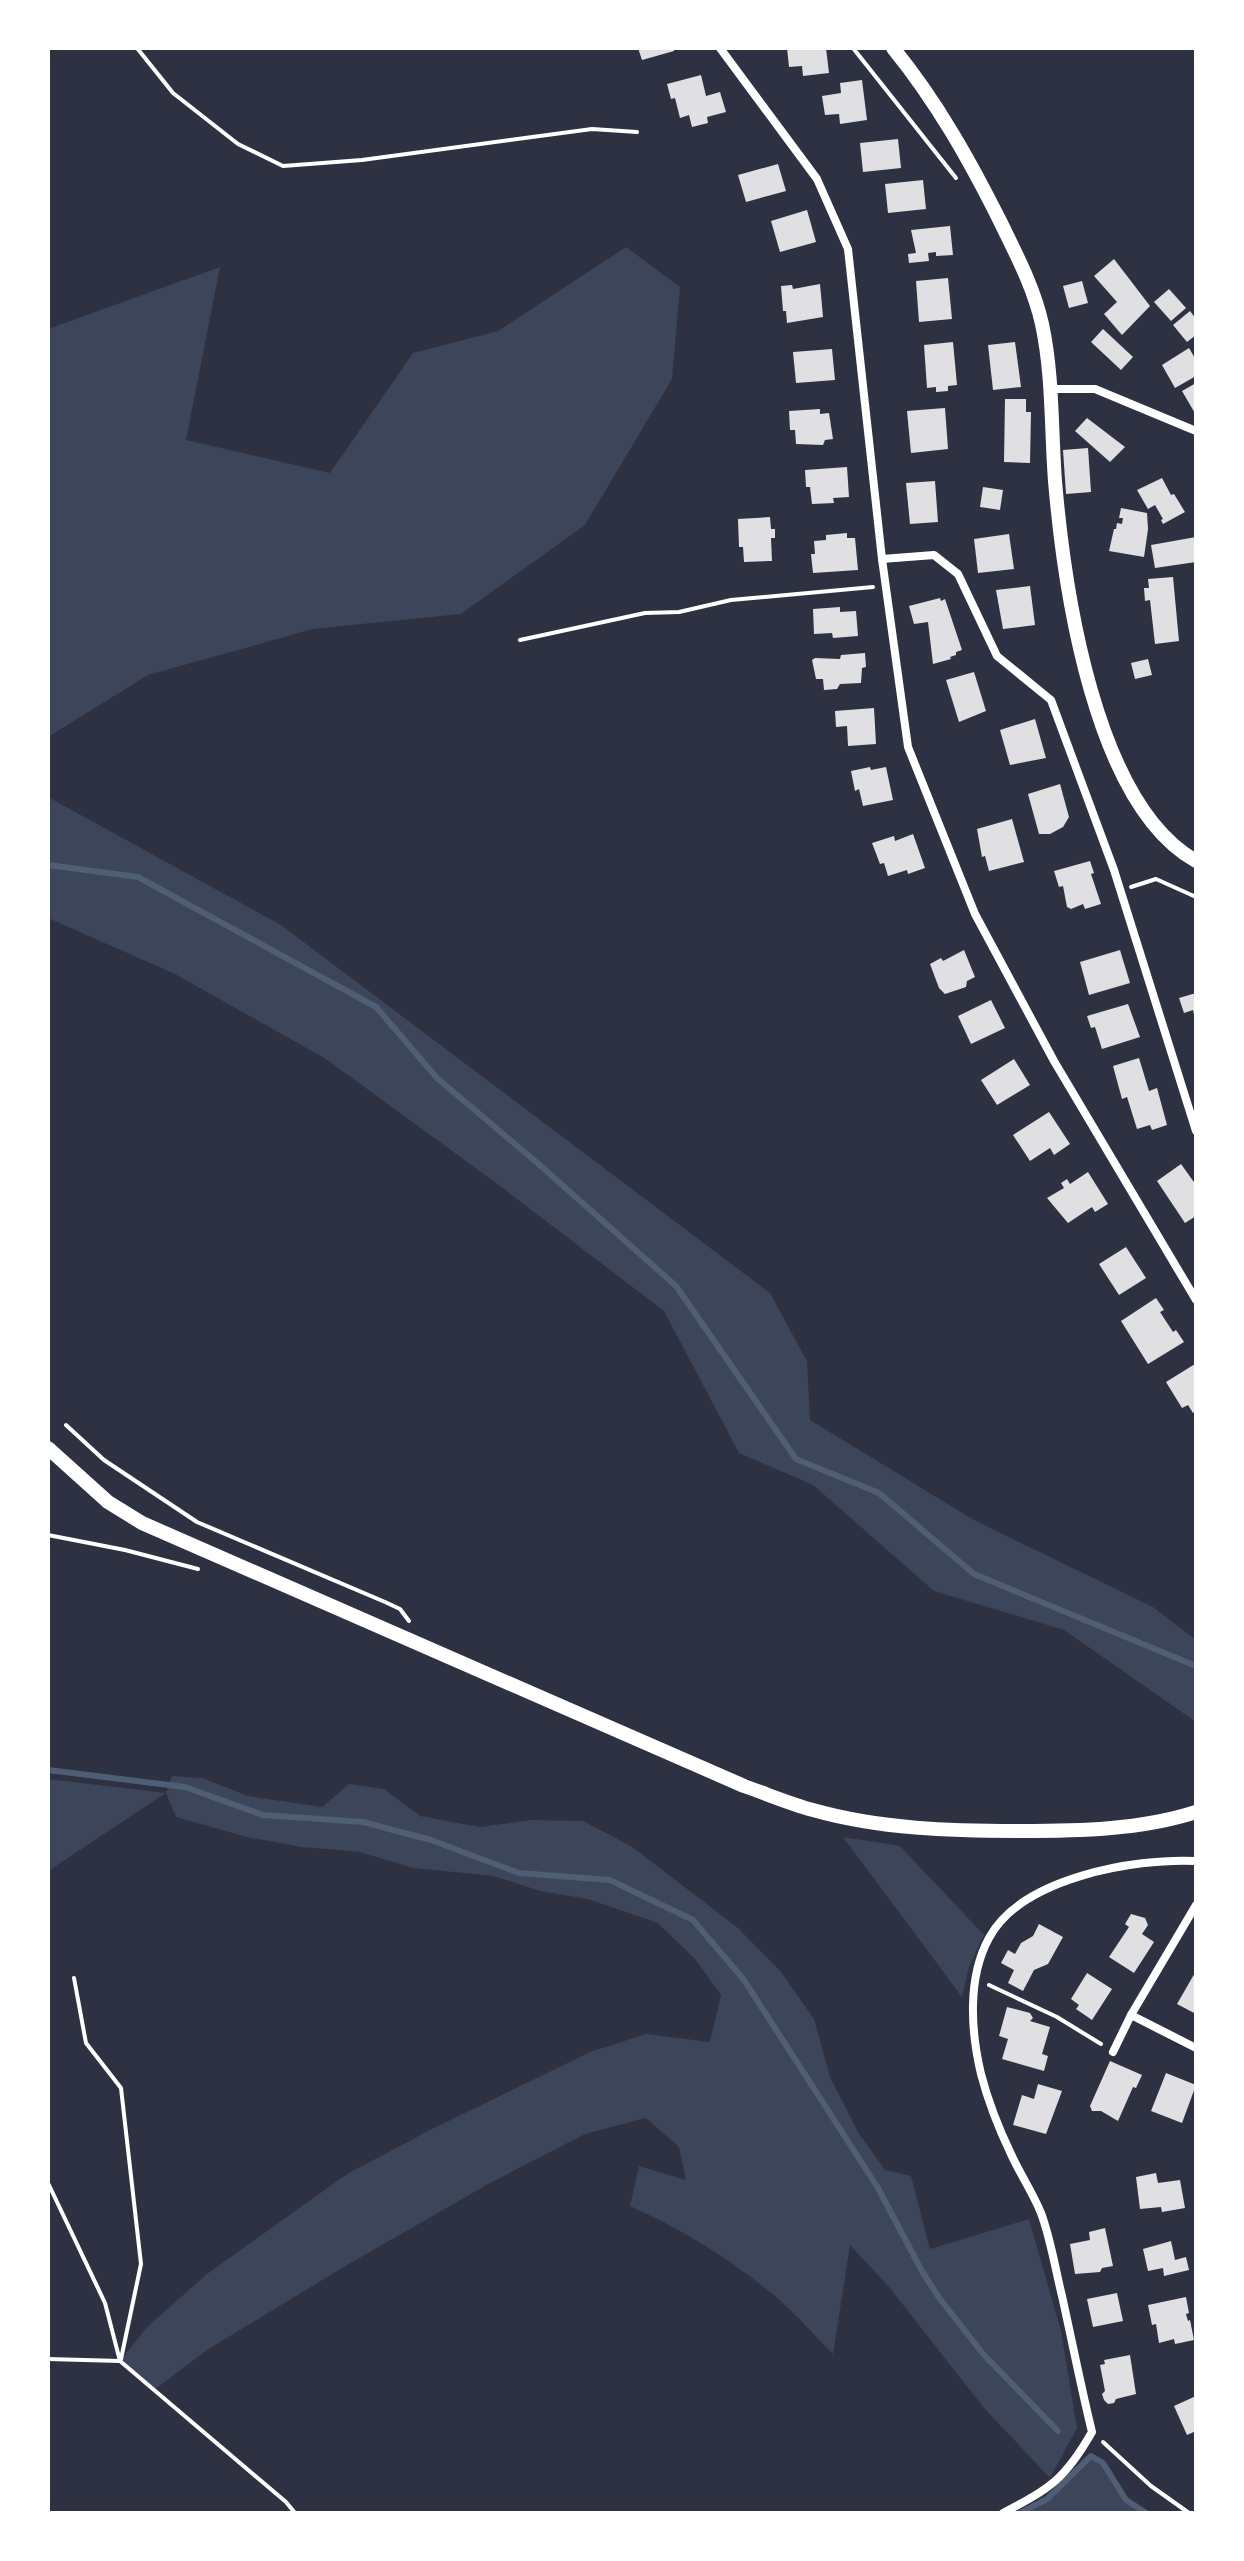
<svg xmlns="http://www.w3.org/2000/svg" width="1244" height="2561" viewBox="0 0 1244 2561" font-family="'Fira Sans Condensed',sans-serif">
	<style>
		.green { fill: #3c4559 }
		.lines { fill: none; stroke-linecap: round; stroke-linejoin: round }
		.stream { stroke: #4f5d75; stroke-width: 6 }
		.building { fill: #e0e0e3 }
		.path { stroke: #fff; stroke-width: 4 }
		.minor { stroke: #fff; stroke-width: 8 }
		.tertiary { stroke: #fff; stroke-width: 14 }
	</style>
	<rect width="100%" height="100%" fill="#2d3142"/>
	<!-- green -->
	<g class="green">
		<polygon points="626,247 680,287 672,379 585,525 461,614 313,629 148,675 48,737 48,329 220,267 186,440 330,473 413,353 498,331"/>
		<polygon points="48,797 281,925 770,1293 807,1361 810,1420 974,1520 1153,1607 1196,1640 1196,1722 1064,1630 934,1591 813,1485 739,1453 664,1311 496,1183 326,1059 175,974 48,918"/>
		<path d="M172 1776 202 1778 248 1796 322 1807 349 1784 384 1789 420 1816 480 1827 532 1820 583 1821 631 1846 738 1928 781 1972 814 2019 830 2077 858 2132 885 2170 911 2176 930 2249 1029 2219 1061 2331 1077 2428 1050 2478 984 2408 889 2287 850 2245 833 2354C814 2335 796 2314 776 2297 732 2260 682 2229 630 2206L639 2166 686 2180 679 2147 646 2118 585 2134 490 2183 347 2265 207 2350 154 2390 120 2361 147 2327 207 2274 347 2174 430 2130 590 2052 646 2034 710 2042 721 1995 695 1959 658 1923 588 1899 540 1891 494 1876 413 1868 360 1852 302 1847 247 1837 176 1817 166 1793 48 1871V1779L166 1793Z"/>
		<polygon points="843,1837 900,1846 984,1935 969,1967 962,1997"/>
		<polygon points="1091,2456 1103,2463 1126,2500 1146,2513 1020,2513 1047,2499"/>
	</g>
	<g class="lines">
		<!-- stream -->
		<g class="stream">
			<polyline points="48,865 138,877 376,1007 437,1078 542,1167 676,1286 796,1459 879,1493 974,1574 1196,1666"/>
			<polyline points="48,1770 185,1787 263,1815 363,1822 431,1840 519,1873 610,1880 693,1920 744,1980 878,2188 923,2273 940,2299 984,2355 1058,2431"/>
			<polyline points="1020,2513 1047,2499 1091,2456 1103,2463 1126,2500 1146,2513"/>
		</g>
	</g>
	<!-- building -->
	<g class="building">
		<polygon points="638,48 674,48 674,51 642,60"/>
		<polygon points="787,48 826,48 829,73 803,76 802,66 789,67"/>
		<polygon points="701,75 706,96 720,92 726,112 707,117 708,123 692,127 689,115 680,118 675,98 671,99 667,84"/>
		<polygon points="862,80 867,120 840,124 839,114 825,115 822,96 841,93 840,83"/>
		<polygon points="898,139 901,168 863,172 860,143"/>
		<polygon points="778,164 786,191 746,202 738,175"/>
		<polygon points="923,180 926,209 888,213 885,184"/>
		<polygon points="807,210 816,242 780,252 771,221"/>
		<polygon points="950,226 953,255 936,256 936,252 928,253 929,261 909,263 908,254 916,253 911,230"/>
		<polygon points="1114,259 1150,306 1122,335 1104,314 1117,302 1094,276"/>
		<polygon points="948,278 952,319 919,322 916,281"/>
		<polygon points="1082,281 1088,303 1069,308 1063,286"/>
		<polygon points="820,284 823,317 787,323 786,311 783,311 781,286 792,285 793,289"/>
		<polygon points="1169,289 1186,308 1171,321 1154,302"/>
		<polygon points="1190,311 1196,319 1196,335 1187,342 1173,325"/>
		<polygon points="1103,329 1133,357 1121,370 1091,342"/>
		<polygon points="953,342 957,385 948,386 948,391 936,392 936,387 927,388 924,345"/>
		<polygon points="1015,342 1021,387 993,390 988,345"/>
		<polygon points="1189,348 1196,360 1196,376 1175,388 1162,365"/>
		<polygon points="832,349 835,380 796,383 793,352"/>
		<polygon points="1196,383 1196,415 1182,391"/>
		<polygon points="1005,399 1026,399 1026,412 1031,412 1030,463 1004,462"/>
		<polygon points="945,408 948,449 911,453 907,411"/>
		<polygon points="820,409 820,414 829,413 833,439 825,440 823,445 796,444 795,430 790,430 789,411"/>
		<polygon points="1087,418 1125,447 1110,462 1075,431"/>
		<polygon points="1088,448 1091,492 1066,494 1063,450"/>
		<polygon points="847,467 849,497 833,498 834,503 812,504 810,487 806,487 805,470"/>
		<polygon points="1162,478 1171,495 1174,494 1185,512 1163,524 1161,520 1163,519 1155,505 1148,509 1137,490"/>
		<polygon points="935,481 938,522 910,524 906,483"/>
		<polygon points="983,487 1003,490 1000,510 980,507"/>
		<polygon points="1121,508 1147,513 1148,529 1144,557 1109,551 1114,529 1116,529 1117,523 1122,524 1123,518 1119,518"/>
		<polygon points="770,517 771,529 775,529 775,538 771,538 772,561 744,562 743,547 739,547 738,519"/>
		<polygon points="847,533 847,538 855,538 858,570 813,573 811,554 815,554 814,541 826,540 826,535"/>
		<polygon points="1009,534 1014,569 978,573 974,539"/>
		<polygon points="1196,537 1196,562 1155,568 1151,545"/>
		<polygon points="1173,577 1179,641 1155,644 1150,600 1145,601 1144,588 1149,588 1148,579"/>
		<polygon points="1030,586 1035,625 1003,629 996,590"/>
		<polygon points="940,598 941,601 945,599 962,650 956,652 956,655 950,657 951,659 933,664 928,622 914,624 909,606"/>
		<polygon points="840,607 840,612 856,611 858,636 833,638 832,633 814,634 813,609"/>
		<polygon points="865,653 866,667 862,668 861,683 840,684 837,689 824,690 823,679 816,679 812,660 815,658 840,659 841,655"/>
		<polygon points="1148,659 1152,675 1135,679 1131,663"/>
		<polygon points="974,672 986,711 959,722 946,680"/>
		<polygon points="874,708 876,744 848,746 847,726 836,727 835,711"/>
		<polygon points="1035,719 1046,758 1010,765 1000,730"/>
		<polygon points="870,767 871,770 886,767 893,800 863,806 859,789 855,791 851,771"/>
		<polygon points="1060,784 1069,817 1063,827 1050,834 1039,834 1028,794"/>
		<polygon points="1012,819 1024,862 989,871 985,856 982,857 977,829"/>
		<polygon points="913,834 925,868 908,874 907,870 888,876 884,863 880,864 872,843 894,836 895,841"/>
		<polygon points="1090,861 1094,873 1091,874 1101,904 1085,909 1083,904 1071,909 1067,907 1063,886 1059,887 1054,871"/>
		<polygon points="964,950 975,977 967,981 966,987 945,994 939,988 930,964 941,958 943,961"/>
		<polygon points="1120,950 1130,983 1089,995 1080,962"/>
		<polygon points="1196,993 1196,1018 1195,1019 1193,1010 1184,1013 1179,998"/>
		<polygon points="991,1000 1005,1028 971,1044 958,1016"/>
		<polygon points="1128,1004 1140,1037 1102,1049 1095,1027 1091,1028 1087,1016"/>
		<polygon points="1139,1058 1149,1091 1157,1088 1167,1125 1152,1130 1150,1125 1137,1129 1127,1097 1122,1099 1113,1066"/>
		<polygon points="1014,1059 1030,1085 997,1105 981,1080"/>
		<polygon points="1049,1112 1070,1144 1054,1155 1050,1148 1030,1161 1013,1135"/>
		<polygon points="1181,1164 1196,1185 1196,1216 1185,1223 1157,1181"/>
		<polygon points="1088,1172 1108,1204 1095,1212 1092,1207 1068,1223 1047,1198 1064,1188 1061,1183 1067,1179 1070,1184"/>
		<polygon points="1126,1247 1146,1278 1119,1295 1099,1264"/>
		<polygon points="1156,1298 1164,1310 1160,1312 1173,1332 1176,1330 1184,1342 1148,1364 1121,1321"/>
		<polygon points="1195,1364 1196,1411 1193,1413 1188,1405 1182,1408 1166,1382"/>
		<polygon points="1131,1914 1145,1918 1148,1925 1142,1934 1154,1942 1134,1973 1109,1957 1129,1927 1125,1924"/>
		<polygon points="1039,1924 1063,1937 1048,1964 1034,1970 1023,1991 1008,1983 1014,1970 1001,1963 1008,1950 1015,1954 1021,1943 1033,1936"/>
		<polygon points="1196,1971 1196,2014 1177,2004"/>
		<polygon points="1087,1973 1112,1989 1092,2020 1076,2009 1079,2005 1071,1999"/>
		<polygon points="1007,2007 1030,2013 1033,2018 1030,2021 1050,2027 1042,2054 1048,2056 1044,2071 1002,2059 1008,2039 999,2036"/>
		<polygon points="1110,2061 1142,2075 1136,2088 1133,2087 1118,2121 1101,2111 1092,2111 1090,2106"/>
		<polygon points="1166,2073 1196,2085 1182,2123 1151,2111"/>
		<polygon points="1038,2084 1062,2091 1046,2134 1013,2125 1022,2095 1034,2099"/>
		<polygon points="1156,2173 1158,2183 1180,2180 1185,2208 1162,2212 1161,2207 1140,2209 1136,2177"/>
		<polygon points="1105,2228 1113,2266 1102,2268 1100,2272 1075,2274 1070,2244 1090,2240 1089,2232"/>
		<polygon points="1171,2241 1175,2260 1186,2257 1189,2270 1164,2276 1163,2268 1148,2271 1143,2249"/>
		<polygon points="1117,2293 1123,2321 1093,2327 1087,2299"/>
		<polygon points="1186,2297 1189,2313 1186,2314 1188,2321 1190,2320 1194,2340 1175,2344 1174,2339 1159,2343 1156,2324 1152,2325 1148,2305"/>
		<polygon points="1130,2355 1136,2394 1116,2399 1114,2403 1108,2404 1104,2400 1102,2394 1105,2391 1100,2365 1105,2364 1104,2360"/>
		<polygon points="1196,2396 1196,2431 1187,2435 1174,2406"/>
	</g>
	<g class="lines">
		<!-- path -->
		<g class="path">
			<polyline points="137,48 173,93 238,144 283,166 362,160 592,129 637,132"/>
			<polyline points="853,48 956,178"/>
			<polyline points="520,640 645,613 679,612 731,600 873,587"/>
			<polyline points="1131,887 1156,879 1196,897"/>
			<polyline points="66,1425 104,1460 197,1522 385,1602 400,1609 409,1621"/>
			<polyline points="48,1535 125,1550 198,1569"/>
			<polyline points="74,1978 86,2043 121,2088 141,2264 121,2359"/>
			<polyline points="989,1985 1057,2017 1101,2044"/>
			<polyline points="48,2183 105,2303 120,2361 286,2502 295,2513"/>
			<polyline points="48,2359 120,2361"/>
			<polyline points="1103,2442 1151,2486 1189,2513"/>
		</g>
		<!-- minor -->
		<g class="minor">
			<polyline points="720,48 817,179 848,249 882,559 908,747 975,914 1054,1061 1196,1300"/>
			<polyline points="1050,389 1095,389 1196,431"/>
			<polyline points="882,559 934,555 958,574 997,656 1051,700 1114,870 1196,1131"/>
			<polyline points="1131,2015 1196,2048"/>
			<polyline points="1113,2052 1131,2015 1196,1905"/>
			<path d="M1003 2513C1051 2488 1065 2479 1092 2432 1081 2387 1072 2341 1062 2296 1055 2268 1051 2240 1041 2213 1033 2193 1020 2174 1011 2154 999 2129 988 2101 981 2074 971 2032 967 1978 989 1938 1021 1878 1134 1858 1196 1861"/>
		</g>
		<!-- tertiary -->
		<g class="tertiary">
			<path d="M893 48C937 102 970 161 1001 223 1017 256 1034 288 1042 324 1053 375 1051 428 1055 481 1064 587 1094 804 1196 861"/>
			<path d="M48 1448 108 1502 142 1523 744 1786C767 1794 790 1804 813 1810 880 1829 951 1831 1020 1831 1078 1831 1140 1830 1196 1812"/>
		</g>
	</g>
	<!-- border -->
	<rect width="1244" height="2561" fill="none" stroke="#ffffff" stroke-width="100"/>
</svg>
